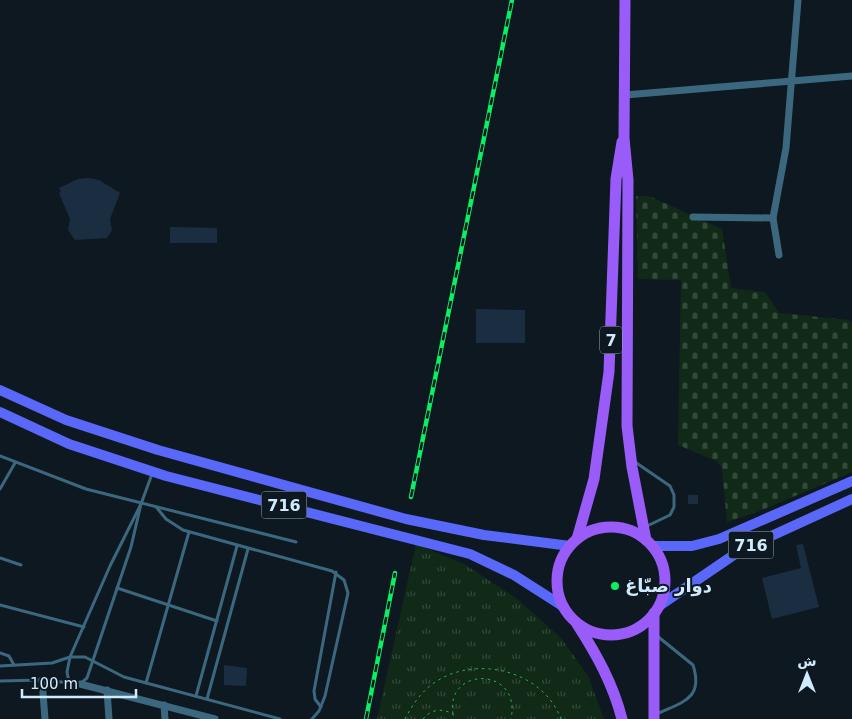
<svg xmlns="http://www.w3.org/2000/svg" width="852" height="719" viewBox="0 0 852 719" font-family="'DejaVu Sans','Noto Naskh Arabic',sans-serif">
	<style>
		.grass { fill: url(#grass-tufts) }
		.cemetery { fill: url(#cemetery-stones) }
		.building { fill: #1b2e41 }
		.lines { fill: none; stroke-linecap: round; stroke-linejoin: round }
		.path { stroke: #32ae4f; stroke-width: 1; stroke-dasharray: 2.5 4; stroke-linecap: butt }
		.service { stroke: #3b687e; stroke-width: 3 }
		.minor { stroke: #3b687e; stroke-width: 7 }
		.primary { stroke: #5a68f9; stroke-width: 10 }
		.trunk { stroke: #9a5cf9; stroke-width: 11 }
		.rail-casing { stroke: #09f063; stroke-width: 4.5 }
		.rail { stroke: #0e1821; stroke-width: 2.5; stroke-dasharray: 8; stroke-linecap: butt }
		.poi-dot { fill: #09f063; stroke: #0e1821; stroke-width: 2 }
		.labels { text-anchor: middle; stroke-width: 4; stroke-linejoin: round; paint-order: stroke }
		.shield { fill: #0e1821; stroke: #95acbb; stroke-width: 1 }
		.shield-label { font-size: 16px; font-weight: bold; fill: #cfebfd }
		.poi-label { font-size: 18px; font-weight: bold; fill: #cfebfd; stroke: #0e1821; text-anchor: start }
	</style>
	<defs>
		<pattern id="grass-tufts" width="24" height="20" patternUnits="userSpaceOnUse" patternTransform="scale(1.25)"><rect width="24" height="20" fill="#112a18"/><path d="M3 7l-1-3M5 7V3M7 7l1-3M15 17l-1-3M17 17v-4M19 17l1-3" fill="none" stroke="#33493a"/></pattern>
		<pattern id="cemetery-stones" width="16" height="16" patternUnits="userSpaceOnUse" patternTransform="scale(1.25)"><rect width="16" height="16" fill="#112a18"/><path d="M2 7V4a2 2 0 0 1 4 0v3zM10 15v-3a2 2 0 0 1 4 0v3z" fill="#33493a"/></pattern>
	</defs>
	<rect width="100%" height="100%" fill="#0e1821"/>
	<!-- grass -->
	<polygon class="grass" points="416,544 464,564 516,598 562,639 588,676 604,719 377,719"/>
	<!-- cemetery -->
	<polygon class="cemetery" points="636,196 649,196 722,229 731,288 765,292 779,313 849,320 852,324 852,472 757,512 727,522 722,468 716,461 678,445 681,280 638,279"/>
	<!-- building -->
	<g class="building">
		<polygon points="89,178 99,180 120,193 110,219 112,230 107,238 75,240 68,230 70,219 59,193 61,192 59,188 78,179"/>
		<polygon points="170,227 217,228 217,243 170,243"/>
		<polygon points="476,309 525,310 525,343 476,343"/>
		<rect x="688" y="495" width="10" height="9"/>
		<polygon points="803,544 819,607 772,619 762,578 801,568 796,545"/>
		<polygon points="224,665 247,668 246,686 224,685"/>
	</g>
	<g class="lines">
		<!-- path -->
		<g class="path">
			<path d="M453 714C445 666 522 666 511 719"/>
			<path d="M405 719C413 704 422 690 437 681 478 655 543 671 561 719"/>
			<path d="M423 719C431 709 442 708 453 714L454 719"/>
		</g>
		<!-- service -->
		<g class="service">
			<polyline points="0,456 86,489 296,542"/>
			<polyline points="635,462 670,486 674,495 674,507 670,515 645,527"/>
			<polyline points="0,489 15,463"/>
			<polyline points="157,508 166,519 183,530 332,571 344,580 348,593 325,696 319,711 312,719"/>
			<polyline points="0,558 21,565"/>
			<polyline points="117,588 217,621"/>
			<polyline points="0,605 84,627"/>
			<path d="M656 635 693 665C704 699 682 702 657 714"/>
			<polyline points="0,653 9,656 14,665"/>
			<polyline points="0,666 52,663 70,657 85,657 124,677 280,719"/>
			<polyline points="0,681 42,680 80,684 87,678 131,547 141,504"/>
			<polyline points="69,682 67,672 70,657 110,566 141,504 152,474"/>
			<polyline points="146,683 189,532"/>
			<polyline points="196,696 237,546"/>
			<polyline points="207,699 248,549"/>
			<polyline points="321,707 315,699 314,691 336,572"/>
		</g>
		<!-- minor -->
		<g class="minor">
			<polyline points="625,95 852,76"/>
			<polyline points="693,217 773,218"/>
			<polyline points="779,255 773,218 786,148 798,0"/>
			<polyline points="42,680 45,719"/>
			<polyline points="80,684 215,719"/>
			<polyline points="107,690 109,719"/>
			<polyline points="164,705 165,719"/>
		</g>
		<!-- primary -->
		<g class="primary">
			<polyline points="0,390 66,420 158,450 406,519 484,535 570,546"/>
			<polyline points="0,412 69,444 166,476 470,554 514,575 564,607"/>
			<polyline points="652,546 692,546 719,539 852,481"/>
			<polyline points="659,606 741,550 852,499"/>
		</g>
		<!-- trunk -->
		<g class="trunk">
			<polyline points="625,0 624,138 628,180 627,426 632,467 646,540"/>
			<circle cx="611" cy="581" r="54"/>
			<polyline points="577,539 594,479 609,372 616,179 622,142"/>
			<path d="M577 624C597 655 613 684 622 719"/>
			<polyline points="654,719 654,613"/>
		</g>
		<defs>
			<g id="rail">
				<polyline points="411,497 512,0"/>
				<polyline points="366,719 395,573"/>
			</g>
		</defs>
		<!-- rail casing -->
		<use href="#rail" class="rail-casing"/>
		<!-- rail -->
		<use href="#rail" class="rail"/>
	</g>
	<!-- markers -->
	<circle class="poi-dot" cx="615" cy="586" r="5"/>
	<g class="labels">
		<!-- shield labels -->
		<g class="shield">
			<rect x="600" y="326.5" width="22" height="27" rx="4"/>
			<rect x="261.5" y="491.5" width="45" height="27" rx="4"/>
			<rect x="728.5" y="531.5" width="45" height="27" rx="4"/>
		</g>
		<g class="shield-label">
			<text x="611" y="346">7</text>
			<text x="284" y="511">716</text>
			<text x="751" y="551">716</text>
		</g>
		<!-- poi labels -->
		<g class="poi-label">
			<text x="625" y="592">دوار صبّاغ</text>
		</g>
	</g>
	<!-- north arrow -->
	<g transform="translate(807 674)" stroke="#0e1821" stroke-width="4" paint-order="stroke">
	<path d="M0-4L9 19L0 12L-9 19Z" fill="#cfebfd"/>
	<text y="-8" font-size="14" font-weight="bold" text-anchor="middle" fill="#cfebfd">ش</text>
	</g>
	<!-- scale -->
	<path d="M22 689v8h114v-8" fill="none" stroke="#cfebfd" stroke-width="2.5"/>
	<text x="30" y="689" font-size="15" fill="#cfebfd" stroke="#0e1821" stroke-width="4" paint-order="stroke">100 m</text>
</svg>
